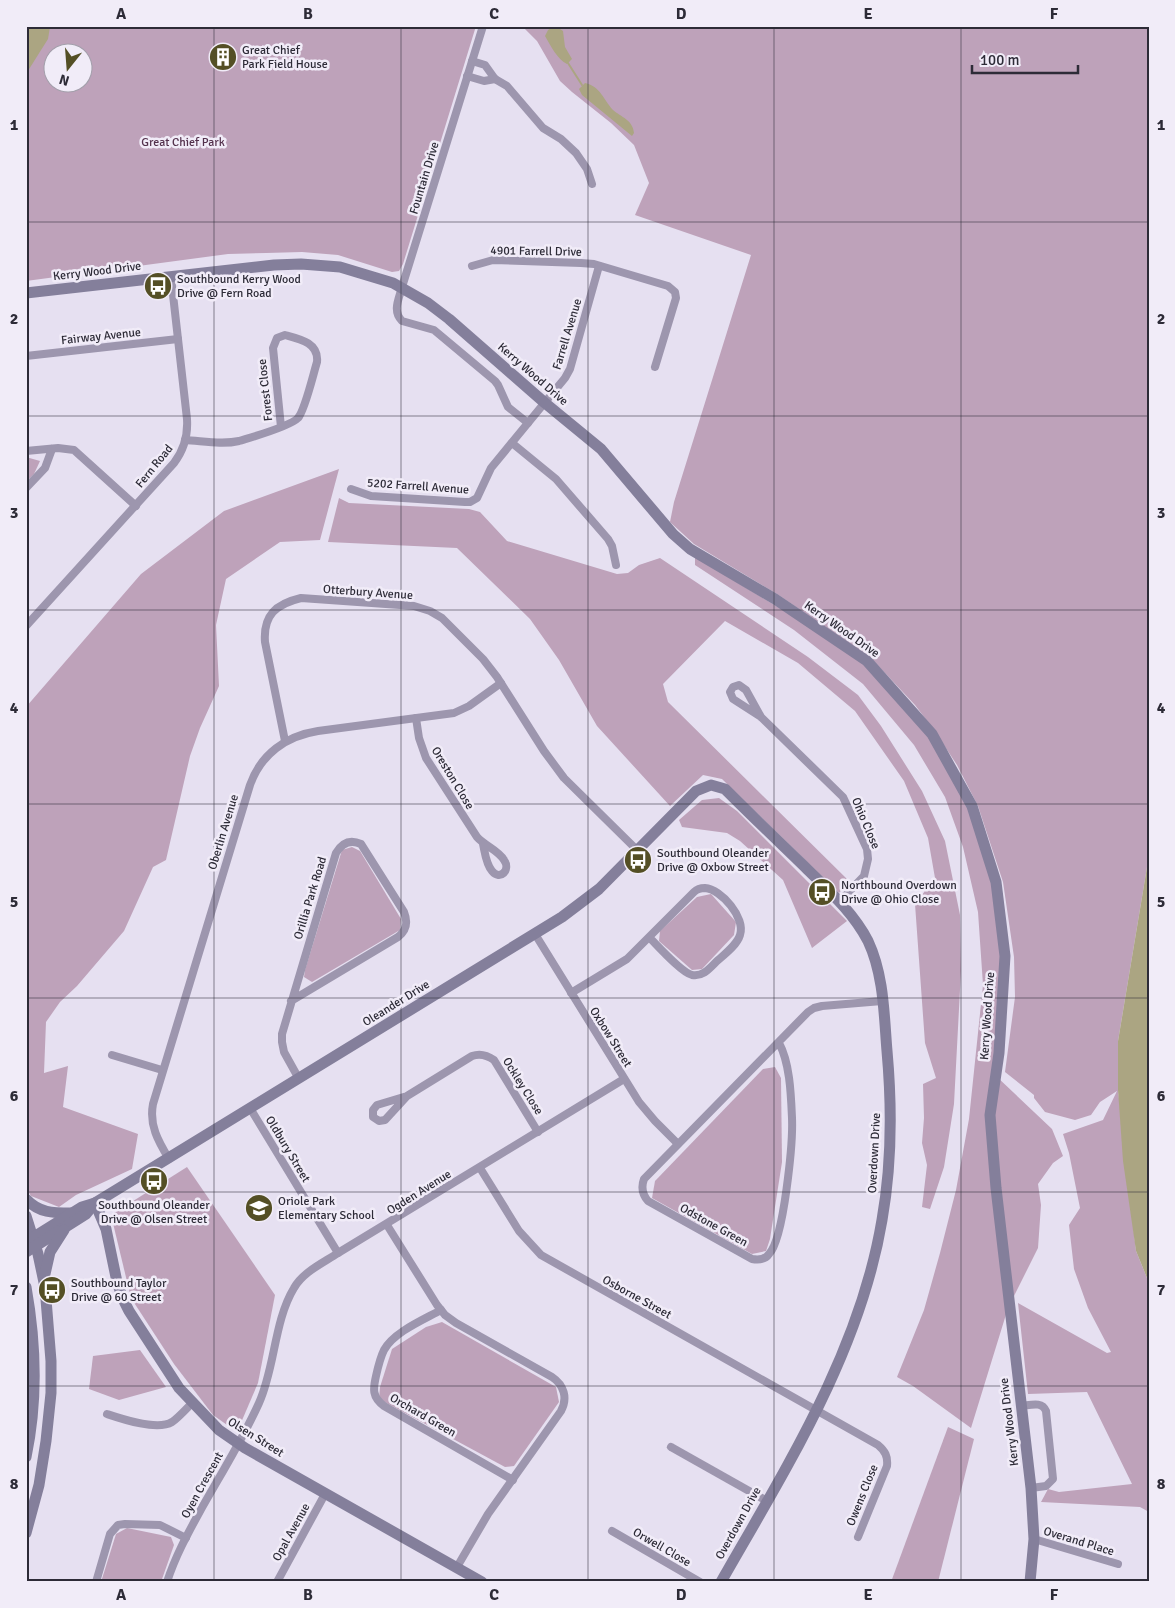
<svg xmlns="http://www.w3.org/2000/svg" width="1175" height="1608" viewBox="0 0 1175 1608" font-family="Signika,sans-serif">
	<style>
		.green { fill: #bea2ba; fill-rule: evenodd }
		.water { fill: #aba582 }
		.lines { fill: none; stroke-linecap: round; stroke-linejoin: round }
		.stream { stroke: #aba582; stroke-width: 2 }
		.street { stroke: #9d96ae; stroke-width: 8 }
		.secondary { stroke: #847f9b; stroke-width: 11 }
		.grid { fill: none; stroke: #2d2b37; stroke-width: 1; stroke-opacity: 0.55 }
		.labels { text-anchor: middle; stroke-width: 5; stroke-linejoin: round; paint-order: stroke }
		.poi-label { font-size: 12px; fill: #2d2b37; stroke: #f1ecf8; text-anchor: start }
		.park-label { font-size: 12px; fill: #53314c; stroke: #f1ecf8 }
		.street-label { font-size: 12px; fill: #2d2b37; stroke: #f1ecf8 }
		.neatline { fill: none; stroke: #2d2b37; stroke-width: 2 }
		.grid-label { font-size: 16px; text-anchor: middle; font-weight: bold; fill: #2d2b37 }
	</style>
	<rect width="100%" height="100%" fill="#e6e0f1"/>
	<!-- green -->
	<g class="green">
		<path d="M26 26H476L403 264 399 271 392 272 338 255 302 252 266 253 228 254 26 281ZM52 52H82V82H52Z"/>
		<polygon points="522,26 1149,26 1149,855 1118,1041 1118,1090 1136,1251 1149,1283 1149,1512 1140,1507 1041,1502 1048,1489 1059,1492 1132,1484 1087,1392 1028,1394 1018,1303 1107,1353 1111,1352 1088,1308 1074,1269 1069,1225 1080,1208 1069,1153 1063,1134 1103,1120 1117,1091 1100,1102 1091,1115 1075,1120 1045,1112 1034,1098 1034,1095 1005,1072 1015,997 1014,957 1003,882 978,806 957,765 934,730 915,705 870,657 777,594 694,544 670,522 674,502 751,255 635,215 649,183 634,145 611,123 572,92 560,81 537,41"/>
		<polygon points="26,457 40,461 34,474 26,482"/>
		<polygon points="339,469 320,540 280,542 226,579 216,625 219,686 200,728 190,756 166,860 153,867 124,931 77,986 60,1002 46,1022 44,1073 68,1066 63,1107 138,1134 132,1169 76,1195 59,1207 31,1196 26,1188 26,707 141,574 224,511"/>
		<polygon points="339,498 349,503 469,509 480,512 507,541 617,574 628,573 639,565 660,558 808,657 858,695 881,726 922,791 945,841 960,915 961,971 954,1104 944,1167 930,1209 922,1207 927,1165 922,1143 924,1118 923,1084 936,1078 925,1043 915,904 935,878 928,838 904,781 855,711 798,663 725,621 663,684 668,702 849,881 839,893 722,779 703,775 670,806 597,726 559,660 530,619 457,548 328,542"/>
		<polygon points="695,557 867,661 932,734 972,806 996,882 1005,956 996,1076 1052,1129 1063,1156 1053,1163 1038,1184 1041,1205 1038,1248 1008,1308 971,1428 913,1386 897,1377 924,1310 940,1253 956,1190 969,1119 983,985 978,912 963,847 945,797 914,745 863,684 794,630 695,565"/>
		<polygon points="719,798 737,811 847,921 812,948 783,880 740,841 727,833 682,827 679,820 702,800"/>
		<polygon points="352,847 360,851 401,919 400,930 312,982 304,977 305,970 342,850"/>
		<polygon points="711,894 736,922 734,935 702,969 692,970 659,941 660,931 697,897"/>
		<polygon points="775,1067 781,1078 782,1162 770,1239 766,1251 752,1254 652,1198 655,1181 763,1069"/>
		<polygon points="187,1167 275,1295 258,1383 237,1432 213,1415 174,1364 131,1298 111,1215"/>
		<polygon points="442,1322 556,1387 559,1402 514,1466 505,1467 379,1399 380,1387 392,1349 426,1327"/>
		<polygon points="140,1350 166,1387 119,1400 89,1389 93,1356"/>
		<polygon points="948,1427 974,1439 938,1582 891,1582"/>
		<polygon points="127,1528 171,1537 174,1545 161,1582 101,1582 116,1534"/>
	</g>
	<!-- water -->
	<g class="water">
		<polygon points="26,26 50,26 50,27 48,39 26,74"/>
		<path d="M553 27H557L563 31 565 47 572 59 567 64C558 60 550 45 545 36L548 30Z"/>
		<path d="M585 83C601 87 603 99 613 110 621 117 633 120 634 133L632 136 582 95 579 89Z"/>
		<polygon points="1149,855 1149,1283 1136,1251 1123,1161 1118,1090 1118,1041"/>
	</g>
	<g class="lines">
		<!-- stream -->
		<polyline class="stream" points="568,63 582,85"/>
		<!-- street -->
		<g class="street">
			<path d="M483 26 402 287C399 299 392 311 402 321L434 330 495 381 498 385 508 407 528 423"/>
			<polyline points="472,61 485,65 495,79 507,86 543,128 561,139 576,153 587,169 592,184"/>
			<polyline points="467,76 484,81 495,79"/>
			<polyline points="472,266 493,260 581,263 594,264 668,286 675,292 676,298 655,367"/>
			<polyline points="26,356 178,339"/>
			<path d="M185 440C203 441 222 445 239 441 252 437 289 427 298 418 305 410 313 375 317 362 319 343 300 339 285 335L277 338 273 348 281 427"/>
			<polyline points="512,443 556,479 608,539 612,546 616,565"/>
			<polyline points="26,451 58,448 74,450 136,506"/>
			<polyline points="26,488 45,468 52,449"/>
			<polyline points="351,489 371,496 465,502 470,502 477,498 491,468 565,378 570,369 599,266"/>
			<path d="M26 626 174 463C184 450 188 435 187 419L171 277"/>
			<polyline points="761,717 746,690 739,685 733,687 730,692 733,699 761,717 843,797 867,849 868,859 864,876 840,901"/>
			<path d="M416 718 419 738 426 758 477 837C485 846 498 850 504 860 511 870 500 881 492 871 486 864 485 853 483 844"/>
			<path d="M285 741 265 642C263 615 276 604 301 598L414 606 430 611 442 618 483 659 497 677 544 751 564 778 637 850"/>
			<polyline points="535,934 639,1102 655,1121 678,1144"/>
			<path d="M571 993 627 959 694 892C697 889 700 888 705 888 721 889 746 918 740 935 737 945 725 954 717 961 710 968 703 977 692 975 681 972 658 946 649 937"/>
			<path d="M291 1001 398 937C407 930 408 922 404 912L361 844C350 839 342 843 336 853L282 1034V1042L284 1052 299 1079"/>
			<path d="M779 1043C790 1063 791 1095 792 1118 793 1142 784 1239 769 1254 765 1260 758 1260 752 1259L648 1201C642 1194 641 1187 644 1179L808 1012 814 1008 822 1006 882 1001"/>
			<polyline points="112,1055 162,1070"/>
			<path d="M407 1096 385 1120 379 1121 373 1117V1110L377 1105 407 1096 472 1056C480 1053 487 1055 494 1060L538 1132"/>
			<polyline points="250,1108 338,1253"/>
			<path d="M169 1159C158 1141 149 1125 153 1104L250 785C261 754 286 736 318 731L454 713 469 706 501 683"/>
			<path d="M480 1168 519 1231 541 1255 878 1445C885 1451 888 1456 887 1466L858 1537"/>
			<path d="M387 1225 437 1305 445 1315 456 1323 552 1377C564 1385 568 1398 561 1411L488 1514 457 1567"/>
			<path d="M441 1310C423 1320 394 1332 384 1350 380 1358 378 1367 376 1376 373 1389 372 1397 384 1406L513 1480"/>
			<path d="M1021 1406C1031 1405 1042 1401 1046 1411L1053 1479 1046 1486 1031 1488"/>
			<path d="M107 1414C122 1419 157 1431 172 1422 179 1417 186 1409 192 1403"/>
			<polyline points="671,1447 767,1501"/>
			<polyline points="612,1531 700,1582"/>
			<polyline points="1034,1539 1118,1564"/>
			<polyline points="96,1582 110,1534 118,1525 125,1524 160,1525 186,1538"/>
			<path d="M167 1582C175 1557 187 1535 199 1513 219 1477 242 1441 259 1403 275 1368 274 1321 294 1288 303 1272 323 1263 338 1253L624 1079"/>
			<polyline points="277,1582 325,1494"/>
		</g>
		<!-- secondary -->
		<g class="secondary">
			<polyline points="26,293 274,265 301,264 340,267 393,283 428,303 449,319 545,403 601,449 673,534 690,549 775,599 867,661 932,734 972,806 996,882 1005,956 999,1053 990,1115 996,1188 1031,1488 1034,1539 1030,1582"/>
			<path d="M26 1199C39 1213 53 1213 71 1213"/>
			<polyline points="95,1203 106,1229 117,1282 123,1299 129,1311 179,1388 219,1430 245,1448 482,1582"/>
			<polyline points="26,1216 38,1254 45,1287 51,1361 51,1393 46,1441 39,1485 26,1533"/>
			<path d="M26 1242 82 1207 95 1203 562 917 599 889 696 791 711 785 725 789C751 815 778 841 805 867 828 890 853 912 868 941 884 975 884 1015 887 1051 892 1107 892 1164 882 1220 860 1352 786 1468 721 1582"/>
			<polyline points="26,1252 86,1214 95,1203"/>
			<polyline points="45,1274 50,1252 64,1230"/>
			<path d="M26 1287C36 1343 38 1400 26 1457"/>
		</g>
	</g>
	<!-- grid -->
	<path class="grid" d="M214 26V1582M401 26V1582M588 26V1582M774 26V1582M961 26V1582M26 222H1149M26 416H1149M26 610H1149M26 804H1149M26 998H1149M26 1192H1149M26 1386H1149"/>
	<!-- icons -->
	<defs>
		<symbol id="building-disc" viewBox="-11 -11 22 22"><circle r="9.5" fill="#544f25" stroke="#f1ecf8"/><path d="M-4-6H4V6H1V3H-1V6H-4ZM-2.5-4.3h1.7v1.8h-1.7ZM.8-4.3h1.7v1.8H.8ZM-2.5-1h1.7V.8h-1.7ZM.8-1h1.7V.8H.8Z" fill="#fff"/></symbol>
		<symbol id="bus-disc" viewBox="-11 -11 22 22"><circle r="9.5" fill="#544f25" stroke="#f1ecf8"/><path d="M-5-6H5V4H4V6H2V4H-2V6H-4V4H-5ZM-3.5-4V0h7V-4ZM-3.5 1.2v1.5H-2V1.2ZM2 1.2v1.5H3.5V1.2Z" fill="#fff"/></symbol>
		<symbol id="school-disc" viewBox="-11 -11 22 22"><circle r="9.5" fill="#544f25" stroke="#f1ecf8"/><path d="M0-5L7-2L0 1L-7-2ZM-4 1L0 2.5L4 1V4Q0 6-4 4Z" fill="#fff"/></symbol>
	</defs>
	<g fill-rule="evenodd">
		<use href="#building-disc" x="207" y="41" width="32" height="32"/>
		<use href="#bus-disc" x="142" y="270" width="32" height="32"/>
		<use href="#bus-disc" x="622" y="844" width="32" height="32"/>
		<use href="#bus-disc" x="806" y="876" width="32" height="32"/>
		<use href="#bus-disc" x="138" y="1165" width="32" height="32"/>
		<use href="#school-disc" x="243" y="1192" width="32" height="32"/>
		<use href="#bus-disc" x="36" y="1274" width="32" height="32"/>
	</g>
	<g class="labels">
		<!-- poi labels -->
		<g class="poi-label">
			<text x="242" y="54">Great Chief<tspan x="242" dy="14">Park Field House</tspan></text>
			<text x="177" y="283">Southbound Kerry Wood<tspan x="177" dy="14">Drive @ Fern Road</tspan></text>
			<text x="657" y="857">Southbound Oleander<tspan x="657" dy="14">Drive @ Oxbow Street</tspan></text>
			<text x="841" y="889">Northbound Overdown<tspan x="841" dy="14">Drive @ Ohio Close</tspan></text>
			<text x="278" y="1205">Oriole Park<tspan x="278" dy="14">Elementary School</tspan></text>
			<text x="154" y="1209" text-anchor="middle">Southbound Oleander<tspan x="154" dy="14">Drive @ Olsen Street</tspan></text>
			<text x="71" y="1287">Southbound Taylor<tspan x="71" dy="14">Drive @ 60 Street</tspan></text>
		</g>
		<!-- park labels -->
		<g class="park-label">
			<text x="183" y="146">Great Chief Park</text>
		</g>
		<!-- street labels -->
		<g class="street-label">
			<text transform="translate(424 178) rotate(-73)" y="4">Fountain Drive</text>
			<text transform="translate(536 251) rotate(1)" y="4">4901 Farrell Drive</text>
			<text transform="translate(97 271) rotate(-7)" y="4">Kerry Wood Drive</text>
			<text transform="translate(567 334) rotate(-73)" y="4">Farrell Avenue</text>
			<text transform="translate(101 336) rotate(-6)" y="4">Fairway Avenue</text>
			<text transform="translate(533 374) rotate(41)" y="4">Kerry Wood Drive</text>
			<text transform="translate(265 390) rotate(-96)" y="4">Forest Close</text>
			<text transform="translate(154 466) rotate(-51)" y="4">Fern Road</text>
			<text transform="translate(418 486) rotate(4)" y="4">5202 Farrell Avenue</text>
			<text transform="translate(368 592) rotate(4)" y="4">Otterbury Avenue</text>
			<text transform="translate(842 629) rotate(35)" y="4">Kerry Wood Drive</text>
			<text transform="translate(453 778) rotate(59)" y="4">Oreston Close</text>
			<text transform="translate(866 823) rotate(67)" y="4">Ohio Close</text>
			<text transform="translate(223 832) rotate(-73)" y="4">Oberlin Avenue</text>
			<text transform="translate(310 898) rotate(-73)" y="4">Orillia Park Road</text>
			<text transform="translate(396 1003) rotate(-32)" y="4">Oleander Drive</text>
			<text transform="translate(987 1016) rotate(-86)" y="4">Kerry Wood Drive</text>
			<text transform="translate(611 1037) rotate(58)" y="4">Oxbow Street</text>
			<text transform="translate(523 1086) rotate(58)" y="4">Ockley Close</text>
			<text transform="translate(288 1149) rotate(59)" y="4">Oldbury Street</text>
			<text transform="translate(874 1153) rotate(-87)" y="4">Overdown Drive</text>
			<text transform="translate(419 1192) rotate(-32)" y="4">Ogden Avenue</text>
			<text transform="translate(714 1225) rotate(29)" y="4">Odstone Green</text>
			<text transform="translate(637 1297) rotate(29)" y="4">Osborne Street</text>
			<text transform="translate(423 1415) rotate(30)" y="4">Orchard Green</text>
			<text transform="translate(1009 1422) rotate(-97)" y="4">Kerry Wood Drive</text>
			<text transform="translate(256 1437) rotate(32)" y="4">Olsen Street</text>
			<text transform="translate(202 1485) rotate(-61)" y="4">Oyen Crescent</text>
			<text transform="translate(862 1495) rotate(-68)" y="4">Owens Close</text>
			<text transform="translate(738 1523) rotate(-61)" y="4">Overdown Drive</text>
			<text transform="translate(291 1532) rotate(-61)" y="4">Opal Avenue</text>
			<text transform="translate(1079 1541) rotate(17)" y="4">Overand Place</text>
			<text transform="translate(662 1547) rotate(30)" y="4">Orwell Close</text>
		</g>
	</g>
	<!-- border -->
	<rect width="1175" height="1608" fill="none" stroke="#f1ecf8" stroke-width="55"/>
	<!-- north arrow -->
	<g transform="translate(68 68) rotate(197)"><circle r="24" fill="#f1ecf8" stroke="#a39fab"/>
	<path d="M0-4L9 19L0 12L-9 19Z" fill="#544f25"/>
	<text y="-8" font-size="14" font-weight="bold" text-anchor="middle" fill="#2d2b37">N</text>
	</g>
	<!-- scale -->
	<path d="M972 65v8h106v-8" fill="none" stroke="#2d2b37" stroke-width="2.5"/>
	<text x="980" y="65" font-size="15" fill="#2d2b37" stroke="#f1ecf8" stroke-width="4" paint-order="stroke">100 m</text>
	<rect x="28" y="28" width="1120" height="1552" class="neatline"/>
	<g class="grid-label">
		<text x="121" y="19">A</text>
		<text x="308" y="19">B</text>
		<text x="494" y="19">C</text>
		<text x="681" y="19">D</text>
		<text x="868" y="19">E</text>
		<text x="1054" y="19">F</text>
		<text x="14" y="130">1</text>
		<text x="1161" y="130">1</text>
		<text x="14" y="324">2</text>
		<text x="1161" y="324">2</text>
		<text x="14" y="518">3</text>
		<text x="1161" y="518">3</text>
		<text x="14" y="713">4</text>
		<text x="1161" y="713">4</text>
		<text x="14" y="907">5</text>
		<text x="1161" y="907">5</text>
		<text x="14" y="1101">6</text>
		<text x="1161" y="1101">6</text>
		<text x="14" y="1295">7</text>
		<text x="1161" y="1295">7</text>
		<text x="14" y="1489">8</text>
		<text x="1161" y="1489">8</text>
		<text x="121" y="1600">A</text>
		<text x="308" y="1600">B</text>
		<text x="494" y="1600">C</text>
		<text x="681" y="1600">D</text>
		<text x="868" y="1600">E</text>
		<text x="1054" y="1600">F</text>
	</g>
</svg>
